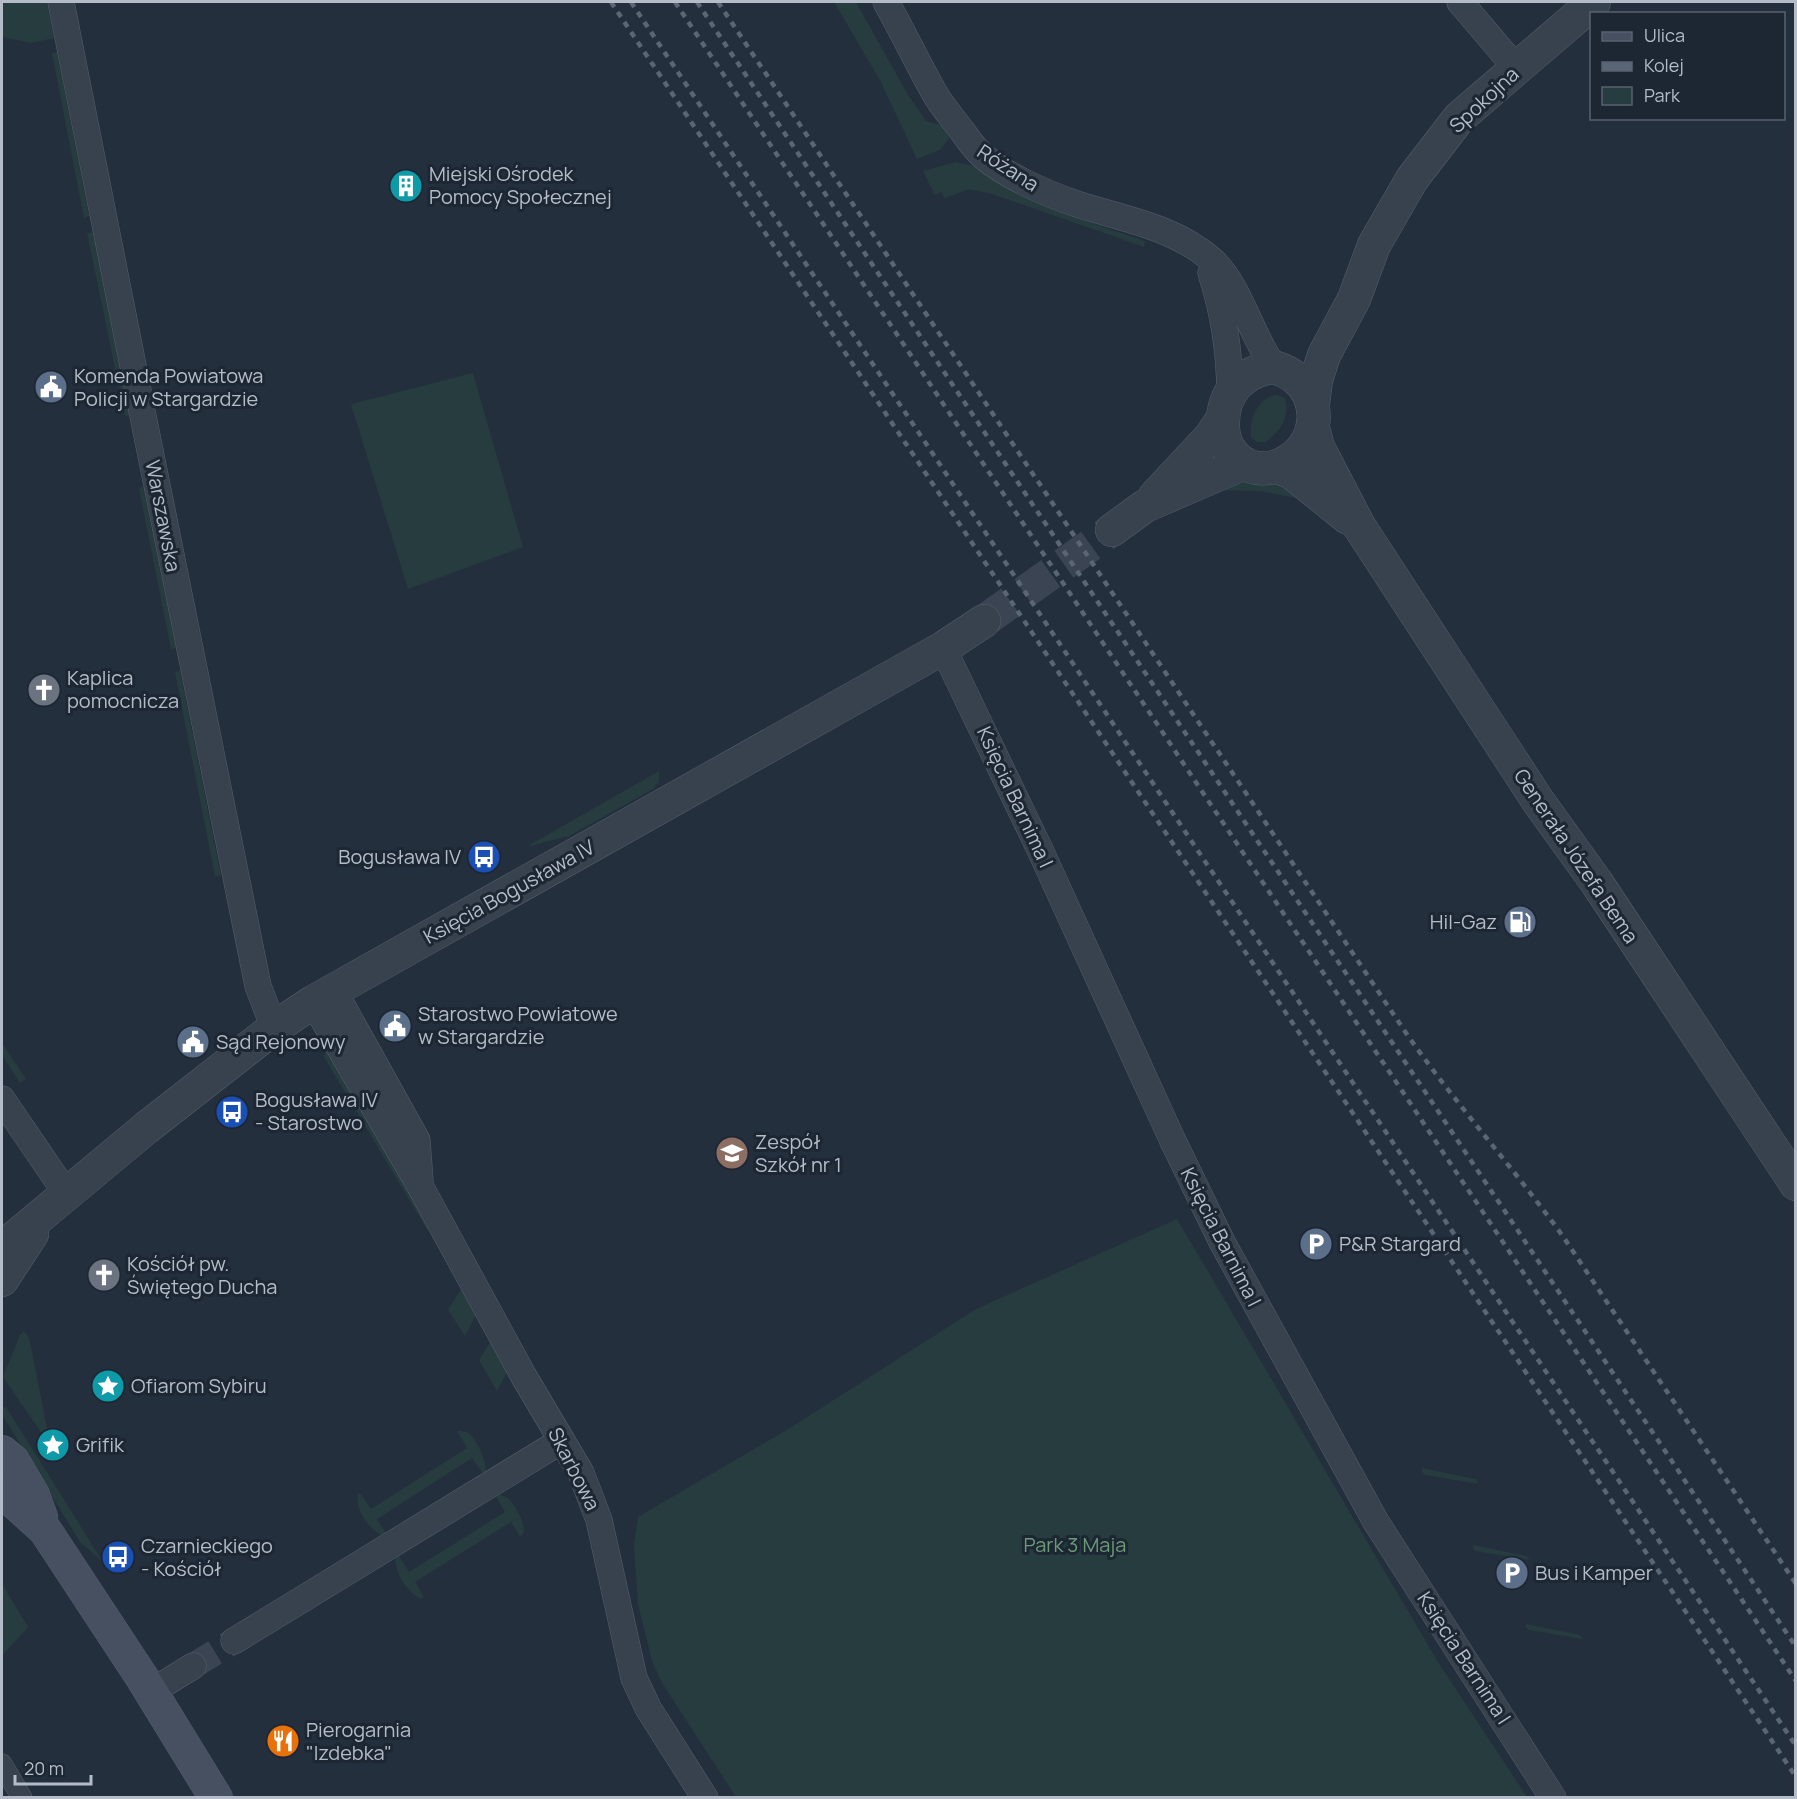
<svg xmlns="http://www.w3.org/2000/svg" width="1797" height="1799" viewBox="0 0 1797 1799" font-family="Manrope,sans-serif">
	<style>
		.green { fill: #263c3f }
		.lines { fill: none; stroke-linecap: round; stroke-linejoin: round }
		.minor-tunnel { stroke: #3a4453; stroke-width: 26; stroke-dasharray: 26 13; stroke-linecap: butt }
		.tertiary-tunnel { stroke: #3a4453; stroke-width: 33; stroke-dasharray: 33 16; stroke-linecap: butt }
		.pedestrian-casing { stroke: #565f6c; stroke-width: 21 }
		.minor-casing { stroke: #565f6c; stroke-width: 27 }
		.tertiary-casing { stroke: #565f6c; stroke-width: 34 }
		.secondary-casing { stroke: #565f6c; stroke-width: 34 }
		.pedestrian { stroke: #38414e; stroke-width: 20 }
		.minor { stroke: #38414e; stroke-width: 26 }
		.tertiary { stroke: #38414e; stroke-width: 33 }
		.secondary { stroke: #465061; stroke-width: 33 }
		.rail { stroke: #5a6575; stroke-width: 4.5; stroke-dasharray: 6 6; stroke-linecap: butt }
		.labels { text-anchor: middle; stroke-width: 6; stroke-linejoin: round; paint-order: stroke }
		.street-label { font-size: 20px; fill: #b4bcc9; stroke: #1d2633 }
		.poi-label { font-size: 20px; fill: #b4bcc9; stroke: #1d2633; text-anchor: start }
		.park-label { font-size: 20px; fill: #6b9a76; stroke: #1d2633 }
	</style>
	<rect width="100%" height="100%" fill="#242f3e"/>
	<!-- green -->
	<g class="green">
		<polygon points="2,2 47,2 54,38 31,43 2,37"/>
		<polygon points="834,2 856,2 908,95 926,121 942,125 949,138 940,150 917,159 880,80"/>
		<polygon points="57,52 89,216 84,218 52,53"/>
		<polygon points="956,162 974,166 1002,185 1065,214 1145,241 1144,247 992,194 969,189 945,198 941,192 935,195 923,171"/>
		<polygon points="93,232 130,415 125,416 87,233"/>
		<polygon points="473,373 523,547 408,589 351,404"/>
		<path d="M1276 395 1285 398C1290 416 1281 431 1266 442H1257L1251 437C1249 420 1257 398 1276 395Z"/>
		<polygon points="1219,480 1269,480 1301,492 1296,498 1260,491 1209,490"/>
		<polygon points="143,487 176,648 171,649 139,488"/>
		<polygon points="180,671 221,876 215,876 175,672"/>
		<polygon points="659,771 659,782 653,789 569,836 526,847"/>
		<polygon points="2,1043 26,1079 20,1083 2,1055"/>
		<polygon points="327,1048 426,1221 428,1231 324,1057"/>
		<polygon points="1177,1219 1438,1662 1527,1797 736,1797 662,1683 652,1661 638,1604 634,1545 638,1517 790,1428 976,1309"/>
		<polygon points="461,1289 476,1315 465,1336 448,1310"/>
		<polygon points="24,1331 29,1337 48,1433 46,1436 43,1435 3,1377 20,1335"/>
		<polygon points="491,1341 507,1372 497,1391 479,1360"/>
		<polygon points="6,1407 103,1562 80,1542 2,1414 2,1408"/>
		<path d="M457 1431C462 1431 467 1431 471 1435 477 1442 488 1463 485 1472H482L472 1458 377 1519 386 1533 382 1536C370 1529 354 1509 358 1494L360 1493 371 1509 467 1448Z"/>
		<polygon points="1422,1468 1475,1479 1479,1484 1425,1475 1422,1472"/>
		<path d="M495 1495C500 1495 505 1495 509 1499 516 1507 527 1525 523 1535L520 1536 511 1522 415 1582 424 1597 421 1599C408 1593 393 1572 396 1557L399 1556 409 1572 505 1512Z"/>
		<polygon points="1473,1545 1526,1556 1530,1560 1476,1551 1473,1549"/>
		<polygon points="2,1584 28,1627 2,1656"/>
		<polygon points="1526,1624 1580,1635 1583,1639 1529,1630 1526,1627"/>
	</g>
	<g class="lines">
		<!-- minor-tunnel -->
		<polyline class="minor-tunnel" points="193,1666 234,1641"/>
		<!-- tertiary-tunnel -->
		<polyline class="tertiary-tunnel" points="984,621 1112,530"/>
		<defs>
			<polyline id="pedestrian" points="2,1764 22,1798"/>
			<g id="minor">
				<polyline points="61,2 144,421 258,986 274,1028"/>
				<path d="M886 2C903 32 918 64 935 94 942 106 951 116 959 127 965 134 970 143 976 149 997 173 1049 195 1080 205 1125 219 1177 228 1213 261 1241 288 1251 336 1274 367"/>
				<polyline points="1460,2 1517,69"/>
				<path d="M1211 273C1224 314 1229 349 1230 392"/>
				<polyline points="943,648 1042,854 1172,1139 1222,1242 1376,1522 1553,1798"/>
				<polyline points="334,991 417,1140 420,1180"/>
				<polyline points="313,1002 420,1186 523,1375 581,1473 599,1520 634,1678 648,1708 705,1798"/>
				<polyline points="2,1099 66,1193"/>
				<polyline points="234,1641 561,1441"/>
				<polyline points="151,1692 193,1666"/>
			</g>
			<g id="tertiary">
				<path d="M1274 367C1290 372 1302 380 1309 395 1333 451 1257 497 1228 447 1225 441 1223 433 1223 425 1222 393 1242 371 1274 367Z"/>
				<polyline points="1313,404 1316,380 1324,355 1354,299 1374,245 1412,179 1459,118 1594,2"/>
				<polyline points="1313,428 1318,447 1359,526 1538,801 1597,883 1796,1184"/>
				<polyline points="1277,467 1291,472 1348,518"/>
				<polyline points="1155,496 1211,436 1223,418"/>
				<polyline points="1112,530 1145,506 1242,464"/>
				<polyline points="2,1248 146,1128 274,1028 313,1002 943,648 984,621"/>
				<polyline points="2,1280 32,1234"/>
			</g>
			<g id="secondary">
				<polyline points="2,1452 13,1461 33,1495 41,1517"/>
				<polyline points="2,1491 45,1530 143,1679 216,1798"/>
			</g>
		</defs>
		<!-- pedestrian casing -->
		<use href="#pedestrian" class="pedestrian-casing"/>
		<!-- minor casing -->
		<use href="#minor" class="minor-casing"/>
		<!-- tertiary casing -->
		<use href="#tertiary" class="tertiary-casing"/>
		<!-- secondary casing -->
		<use href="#secondary" class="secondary-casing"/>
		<!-- pedestrian -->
		<use href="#pedestrian" class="pedestrian"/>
		<!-- minor -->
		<use href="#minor" class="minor"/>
		<!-- tertiary -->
		<use href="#tertiary" class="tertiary"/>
		<!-- secondary -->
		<use href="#secondary" class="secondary"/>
		<!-- rail -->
		<g class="rail">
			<polyline points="611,2 1796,1777"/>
			<polyline points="631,2 1796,1746"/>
			<polyline points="675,2 1796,1681"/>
			<polyline points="697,2 1796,1647"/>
			<path d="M718 2 1406 1033C1455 1103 1512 1166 1562 1235L1796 1584"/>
		</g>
	</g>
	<!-- icons -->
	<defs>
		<symbol id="building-disc" viewBox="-11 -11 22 22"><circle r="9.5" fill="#0f9aa8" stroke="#1d2633"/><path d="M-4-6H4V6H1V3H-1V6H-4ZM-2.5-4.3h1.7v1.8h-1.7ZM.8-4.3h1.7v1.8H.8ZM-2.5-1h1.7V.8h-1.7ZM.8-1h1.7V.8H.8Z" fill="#fff"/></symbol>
		<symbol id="civic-disc" viewBox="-11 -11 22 22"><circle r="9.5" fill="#5c6f8a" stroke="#1d2633"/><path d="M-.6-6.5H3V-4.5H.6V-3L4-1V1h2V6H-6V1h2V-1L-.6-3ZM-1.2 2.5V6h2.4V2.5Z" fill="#fff"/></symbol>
		<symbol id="church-disc" viewBox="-11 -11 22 22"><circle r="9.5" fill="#6b7280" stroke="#1d2633"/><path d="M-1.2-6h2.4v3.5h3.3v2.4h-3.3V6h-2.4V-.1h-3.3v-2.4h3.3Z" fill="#fff"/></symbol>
		<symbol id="bus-disc" viewBox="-11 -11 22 22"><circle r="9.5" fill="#1a4fb4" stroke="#1d2633"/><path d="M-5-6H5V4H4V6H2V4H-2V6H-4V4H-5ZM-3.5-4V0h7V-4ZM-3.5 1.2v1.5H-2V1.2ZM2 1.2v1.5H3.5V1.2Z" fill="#fff"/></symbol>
		<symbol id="fuel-disc" viewBox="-11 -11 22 22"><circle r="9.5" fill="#5c6f8a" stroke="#1d2633"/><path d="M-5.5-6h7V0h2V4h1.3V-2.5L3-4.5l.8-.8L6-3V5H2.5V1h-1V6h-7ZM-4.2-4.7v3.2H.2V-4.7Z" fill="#fff"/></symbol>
		<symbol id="school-disc" viewBox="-11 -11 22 22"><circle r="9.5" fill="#8d6e63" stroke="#1d2633"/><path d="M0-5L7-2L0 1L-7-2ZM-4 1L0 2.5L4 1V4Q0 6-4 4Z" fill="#fff"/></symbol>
		<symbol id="parking-disc" viewBox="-11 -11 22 22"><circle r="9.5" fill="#5c6f8a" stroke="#1d2633"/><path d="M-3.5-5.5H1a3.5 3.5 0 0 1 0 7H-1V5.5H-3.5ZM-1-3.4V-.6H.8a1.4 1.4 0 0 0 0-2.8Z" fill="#fff"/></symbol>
		<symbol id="sight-disc" viewBox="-11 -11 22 22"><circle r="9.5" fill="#0f9aa8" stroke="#1d2633"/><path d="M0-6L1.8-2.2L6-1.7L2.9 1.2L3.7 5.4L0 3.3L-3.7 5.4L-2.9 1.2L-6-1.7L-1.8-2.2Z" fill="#fff"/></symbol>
		<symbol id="restaurant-disc" viewBox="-11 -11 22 22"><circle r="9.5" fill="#e8710a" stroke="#1d2633"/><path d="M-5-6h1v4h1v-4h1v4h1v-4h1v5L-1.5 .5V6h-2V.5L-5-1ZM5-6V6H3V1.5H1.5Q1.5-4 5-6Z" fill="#fff"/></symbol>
	</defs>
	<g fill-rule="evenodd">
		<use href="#building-disc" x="387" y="167" width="38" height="38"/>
		<use href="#civic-disc" x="32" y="368" width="38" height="38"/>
		<use href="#church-disc" x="25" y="671" width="38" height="38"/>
		<use href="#bus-disc" x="465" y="838" width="38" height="38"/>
		<use href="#fuel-disc" x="1501" y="903" width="38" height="38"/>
		<use href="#civic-disc" x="376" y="1007" width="38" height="38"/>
		<use href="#civic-disc" x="174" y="1023" width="38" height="38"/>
		<use href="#bus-disc" x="213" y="1093" width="38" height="38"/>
		<use href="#school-disc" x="713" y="1134" width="38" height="38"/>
		<use href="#parking-disc" x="1297" y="1225" width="38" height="38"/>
		<use href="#church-disc" x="85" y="1256" width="38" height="38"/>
		<use href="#sight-disc" x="89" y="1367" width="38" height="38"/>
		<use href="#sight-disc" x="34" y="1426" width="38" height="38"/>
		<use href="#bus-disc" x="99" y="1538" width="38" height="38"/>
		<use href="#parking-disc" x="1493" y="1554" width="38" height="38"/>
		<use href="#restaurant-disc" x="264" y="1722" width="38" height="38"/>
	</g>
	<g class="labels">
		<!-- street labels -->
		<g class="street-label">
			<text transform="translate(1484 100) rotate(-43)" y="7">Spokojna</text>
			<text transform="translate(1008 168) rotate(33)" y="7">Różana</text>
			<text transform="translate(163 516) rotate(79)" y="7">Warszawska</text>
			<text transform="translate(1015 797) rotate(65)" y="7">Księcia Barnima I</text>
			<text transform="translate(1576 856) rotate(56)" y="7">Generała Józefa Bema</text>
			<text transform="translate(509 892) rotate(-29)" y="7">Księcia Bogusława IV</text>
			<text transform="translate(1221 1237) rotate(63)" y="7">Księcia Barnima I</text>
			<text transform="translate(574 1469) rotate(63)" y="7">Skarbowa</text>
			<text transform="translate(1464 1658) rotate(57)" y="7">Księcia Barnima I</text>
		</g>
		<!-- poi labels -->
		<g class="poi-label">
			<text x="429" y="181">Miejski Ośrodek<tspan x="429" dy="23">Pomocy Społecznej</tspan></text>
			<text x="74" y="383">Komenda Powiatowa<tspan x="74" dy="23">Policji w Stargardzie</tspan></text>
			<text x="67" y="685">Kaplica<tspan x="67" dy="23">pomocnicza</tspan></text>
			<text x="461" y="864" text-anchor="end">Bogusława IV</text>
			<text x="1497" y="929" text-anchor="end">Hil-Gaz</text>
			<text x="418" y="1021">Starostwo Powiatowe<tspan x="418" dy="23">w Stargardzie</tspan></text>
			<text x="216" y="1049">Sąd Rejonowy</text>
			<text x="255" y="1107">Bogusława IV<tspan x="255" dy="23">- Starostwo</tspan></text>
			<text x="755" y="1149">Zespół<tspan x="755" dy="23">Szkół nr 1</tspan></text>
			<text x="1339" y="1251">P&amp;R Stargard</text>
			<text x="127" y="1271">Kościół pw.<tspan x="127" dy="23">Świętego Ducha</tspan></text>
			<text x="131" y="1393">Ofiarom Sybiru</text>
			<text x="76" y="1452">Grifik</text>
			<text x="141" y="1553">Czarnieckiego<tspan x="141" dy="23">- Kościół</tspan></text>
			<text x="1535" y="1580">Bus i Kamper</text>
			<text x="306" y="1737">Pierogarnia<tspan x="306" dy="23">"Izdebka"</tspan></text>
		</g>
		<!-- park labels -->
		<g class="park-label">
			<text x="1075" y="1552">Park 3 Maja</text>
		</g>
	</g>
	<!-- border -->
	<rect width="1797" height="1799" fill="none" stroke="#b4bcc9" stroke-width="6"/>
	<!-- legend -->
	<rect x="1590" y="12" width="195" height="108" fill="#1d2633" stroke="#59626f" stroke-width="1.5"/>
	<rect x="1602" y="32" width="30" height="9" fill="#465061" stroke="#59626f" stroke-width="1.5"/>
	<text x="1644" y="42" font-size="18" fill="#b4bcc9">Ulica</text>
	<rect x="1602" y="62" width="30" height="9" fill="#5a6575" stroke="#59626f" stroke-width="1.5"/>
	<text x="1644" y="72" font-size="18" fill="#b4bcc9">Kolej</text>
	<rect x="1602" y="87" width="30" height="18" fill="#263c3f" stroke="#59626f" stroke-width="1.5"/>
	<text x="1644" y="102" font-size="18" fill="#b4bcc9">Park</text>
	<!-- scale -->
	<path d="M15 1775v9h76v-9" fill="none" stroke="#b4bcc9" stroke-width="3"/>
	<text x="24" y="1775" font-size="18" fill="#b4bcc9" stroke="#1d2633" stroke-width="4.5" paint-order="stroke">20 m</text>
</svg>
